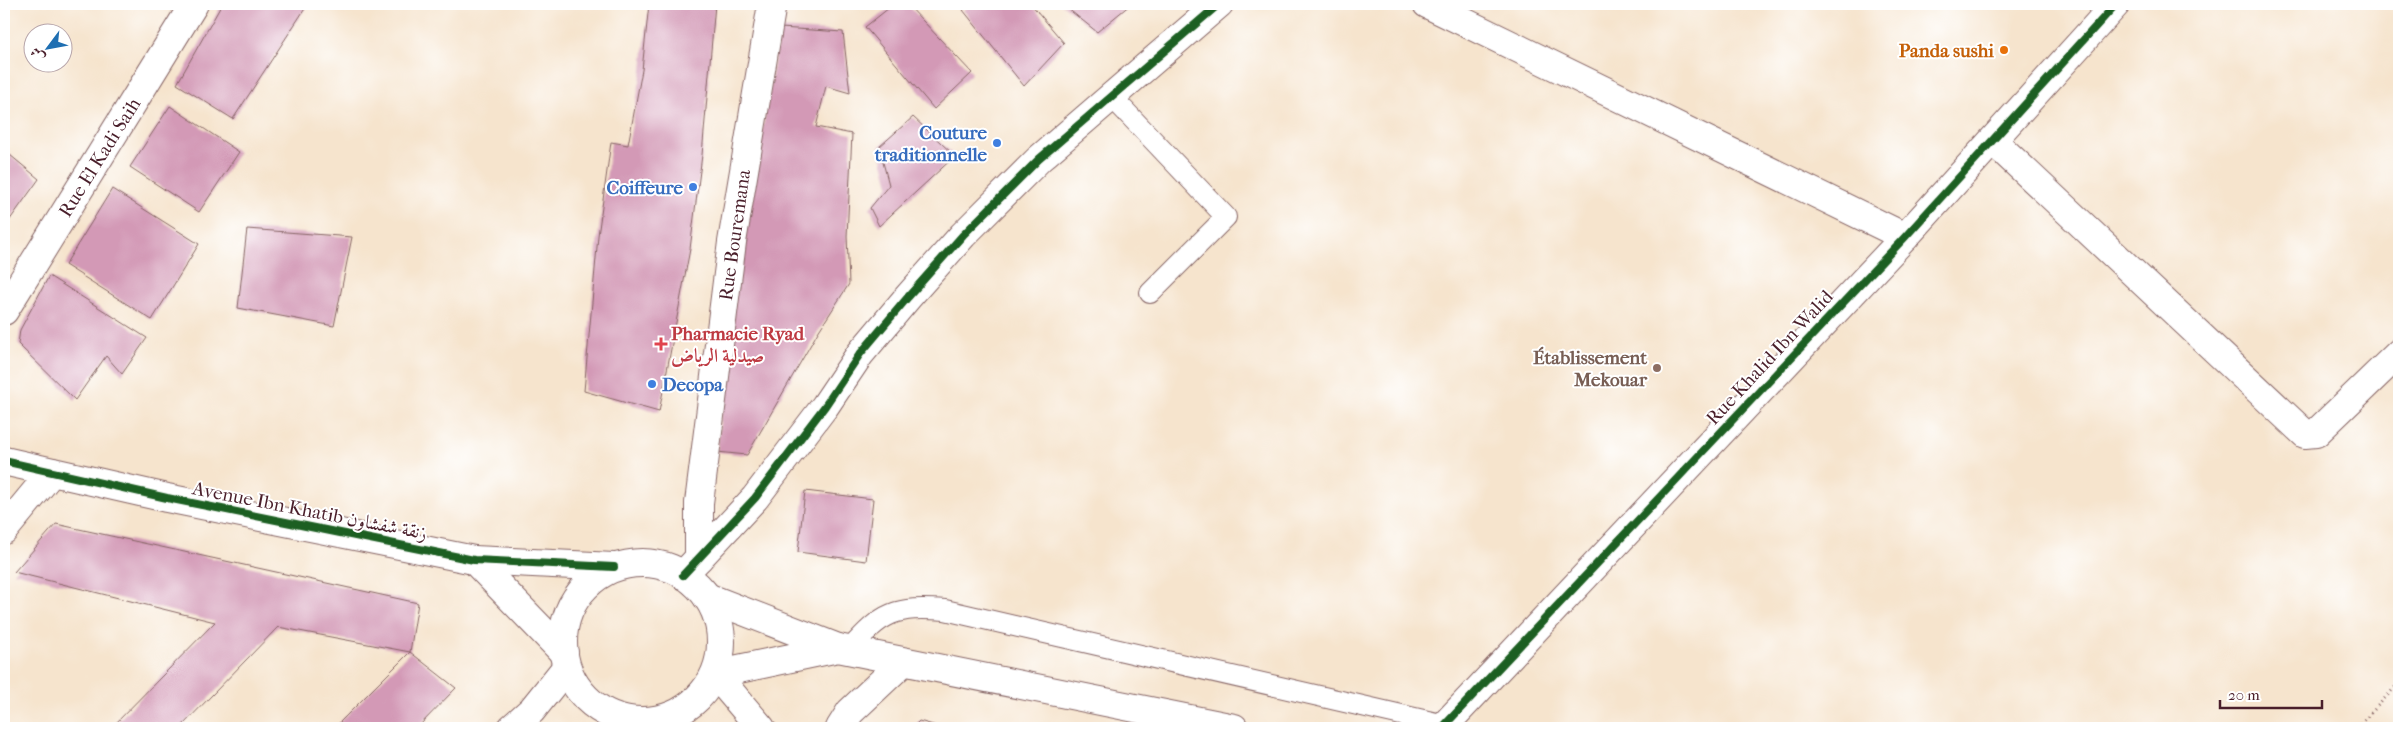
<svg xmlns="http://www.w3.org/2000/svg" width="2403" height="732" viewBox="0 0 2403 732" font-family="'IM FELL French Canon',Amiri,serif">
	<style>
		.building { fill: #d399b6 }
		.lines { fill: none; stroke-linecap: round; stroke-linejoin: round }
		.lane-casing { stroke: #866464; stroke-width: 22 }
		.street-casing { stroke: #866464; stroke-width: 30 }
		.secondary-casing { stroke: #866464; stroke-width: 30 }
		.path { stroke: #866464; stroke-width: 3; stroke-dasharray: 1 4; stroke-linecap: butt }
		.lane { stroke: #fff; stroke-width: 20 }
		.street { stroke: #fff; stroke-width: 28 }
		.secondary { stroke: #fff; stroke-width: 28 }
		.cycleway-casing { stroke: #fff; stroke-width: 11 }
		.cycleway { stroke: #1b5e20; stroke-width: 8 }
		.food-dot { fill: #e8710a; stroke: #fff; stroke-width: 2 }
		.shop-dot { fill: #3f7fe0; stroke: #fff; stroke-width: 2 }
		.health-dot { fill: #e0444e; stroke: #fff; stroke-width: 2 }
		.education-dot { fill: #8d6e63; stroke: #fff; stroke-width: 2 }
		.labels { text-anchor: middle; stroke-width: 4; stroke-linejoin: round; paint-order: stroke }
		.food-label { font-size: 19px; font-weight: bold; fill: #c56008; stroke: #fff; text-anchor: end }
		.shop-label { font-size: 19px; font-weight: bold; fill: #366cbe; stroke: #fff; text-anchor: end }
		.street-label { font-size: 19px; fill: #4a1f2b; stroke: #fff }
		.health-label { font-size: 19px; font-weight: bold; fill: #be3a42; stroke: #fff; text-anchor: start }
		.education-label { font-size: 19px; font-weight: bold; fill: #785e54; stroke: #fff; text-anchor: end }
	</style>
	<rect width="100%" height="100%" fill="#fff"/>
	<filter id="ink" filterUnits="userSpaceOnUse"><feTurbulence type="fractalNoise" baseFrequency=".02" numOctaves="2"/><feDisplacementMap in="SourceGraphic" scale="10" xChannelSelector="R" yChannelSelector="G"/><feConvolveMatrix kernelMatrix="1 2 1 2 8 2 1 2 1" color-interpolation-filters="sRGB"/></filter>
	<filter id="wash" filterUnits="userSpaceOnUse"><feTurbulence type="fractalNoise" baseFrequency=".0096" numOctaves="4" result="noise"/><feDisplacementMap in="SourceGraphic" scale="20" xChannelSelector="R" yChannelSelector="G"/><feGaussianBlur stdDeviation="1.12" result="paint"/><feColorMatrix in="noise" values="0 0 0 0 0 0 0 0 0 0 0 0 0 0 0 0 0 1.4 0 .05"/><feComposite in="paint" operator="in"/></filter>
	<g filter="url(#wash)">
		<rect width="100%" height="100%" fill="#f6e4cd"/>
		<g id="blocks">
			<!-- building -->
			<g class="building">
				<polygon points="222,4 308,4 233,119 177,84"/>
				<polygon points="649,4 715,4 702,155 690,249 659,412 584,391 598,236 611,142 628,145 642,70"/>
				<polygon points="894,4 907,4 972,73 934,109 865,27"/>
				<polygon points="971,4 1031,4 1064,43 1024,86 963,10"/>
				<polygon points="1062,4 1131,4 1097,32"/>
				<polygon points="780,28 843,32 850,93 826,86 816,127 852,134 847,236 849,284 818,332 747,455 717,452 729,325"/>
				<polygon points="170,106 239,152 199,212 130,167"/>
				<polygon points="913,117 955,156 879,226 870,208 889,185 879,147"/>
				<polygon points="4,150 39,179 4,228"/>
				<polygon points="112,189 199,244 152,320 65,265"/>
				<polygon points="247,229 352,237 334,326 238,308"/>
				<polygon points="49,276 147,338 122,374 106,356 75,400 18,344 20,330"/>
				<polygon points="805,491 873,499 866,561 798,552"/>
				<polygon points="56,524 418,603 410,652 278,627 180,728 111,728 215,622 14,572"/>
				<polygon points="410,652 456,688 417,728 334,728"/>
				<polygon points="919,721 944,728 912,728"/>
			</g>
		</g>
	</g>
	<g filter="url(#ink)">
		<use href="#blocks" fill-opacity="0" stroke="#866464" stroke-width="1"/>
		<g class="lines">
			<defs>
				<g id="lane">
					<polyline points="1111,96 1226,217 1150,293"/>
					<path d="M850 649C883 612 895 606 945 610L1445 725"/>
				</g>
				<g id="street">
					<polyline points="1427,4 1905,237"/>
					<polyline points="1993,141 2305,434 2316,433 2399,353"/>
					<polyline points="4,311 194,4"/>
					<polyline points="4,530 52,472"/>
					<polyline points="699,558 699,503 732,242 772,4"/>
					<polyline points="683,575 755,498 825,406 860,354 908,297 963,235 1039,159 1219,4"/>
					<polyline points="512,728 532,710 565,669"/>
					<polyline points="1442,728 1905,237 2116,4"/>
				</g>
				<g id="secondary">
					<polyline points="4,461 167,498 474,560 614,567"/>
					<polyline points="474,560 564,653"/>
					<circle cx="642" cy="642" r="79"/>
					<polyline points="707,597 838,648 1234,728"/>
					<polyline points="715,674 838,648"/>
					<polyline points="715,674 761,728"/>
					<polyline points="840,728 850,712 903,662"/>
				</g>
			</defs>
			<!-- lane casing -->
			<use href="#lane" class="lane-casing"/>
			<!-- street casing -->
			<use href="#street" class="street-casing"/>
			<!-- secondary casing -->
			<use href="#secondary" class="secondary-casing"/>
			<!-- path -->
			<polyline class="path" points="2357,728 2399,683"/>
			<!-- lane -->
			<use href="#lane" class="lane"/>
			<!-- street -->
			<use href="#street" class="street"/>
			<!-- secondary -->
			<use href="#secondary" class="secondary"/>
			<defs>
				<g id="cycleway">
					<polyline points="4,461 167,498 474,560 614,567"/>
					<polyline points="683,575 755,498 825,406 860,354 908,297 963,235 1039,159 1219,4"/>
					<polyline points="1442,728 1905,237 2116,4"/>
				</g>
			</defs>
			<!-- cycleway casing -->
			<use href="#cycleway" class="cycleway-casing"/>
			<!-- cycleway -->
			<use href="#cycleway" class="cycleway"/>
		</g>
	</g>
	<!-- markers -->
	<circle class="food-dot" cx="2004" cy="50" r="5"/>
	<g class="shop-dot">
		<circle cx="997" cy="143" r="5"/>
		<circle cx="693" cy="187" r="5"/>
		<circle cx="652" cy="384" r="5"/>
	</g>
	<path class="health-dot" d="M658.5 336.5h5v5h5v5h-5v5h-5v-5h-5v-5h5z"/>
	<circle class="education-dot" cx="1657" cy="368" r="5"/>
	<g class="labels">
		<!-- food labels -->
		<g class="food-label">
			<text x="1994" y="57">Panda sushi</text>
		</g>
		<!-- shop labels -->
		<g class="shop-label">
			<text x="987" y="139">Couture<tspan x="987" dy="22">traditionnelle</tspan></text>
			<text x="683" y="194">Coiffeure</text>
			<text x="662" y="391" text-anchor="start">Decopa</text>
		</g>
		<!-- street labels -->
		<g class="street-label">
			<text transform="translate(99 157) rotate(-58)" y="7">Rue El Kadi Saih</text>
			<text transform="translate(734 235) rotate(-82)" y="7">Rue Bouremana</text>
			<text transform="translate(1769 357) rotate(-47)" y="7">Rue Khalid Ibn Walid</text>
			<text transform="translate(310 510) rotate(11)" y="7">Avenue Ibn Khatib زنقة شفشاون</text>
		</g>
		<!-- health labels -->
		<g class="health-label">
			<text x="671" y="340">Pharmacie Ryad<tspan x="671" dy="22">صيدلية الرياض</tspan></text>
		</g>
		<!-- education labels -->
		<g class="education-label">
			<text x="1647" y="364">Établissement<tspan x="1647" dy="22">Mekouar</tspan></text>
		</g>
	</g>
	<!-- margin -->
	<rect width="2403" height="732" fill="none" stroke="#fff" stroke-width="20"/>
	<!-- north arrow -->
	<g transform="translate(48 48) rotate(238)"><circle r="24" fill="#ffffff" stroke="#b7a5aa"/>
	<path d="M0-4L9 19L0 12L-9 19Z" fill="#1f6fb2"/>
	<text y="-8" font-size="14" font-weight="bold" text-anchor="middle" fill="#4a1f2b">ش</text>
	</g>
	<!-- scale -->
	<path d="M2220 700v8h102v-8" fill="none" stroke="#4a1f2b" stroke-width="2.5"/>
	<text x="2228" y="700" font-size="15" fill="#4a1f2b" stroke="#ffffff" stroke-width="4" paint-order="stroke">20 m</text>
</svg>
